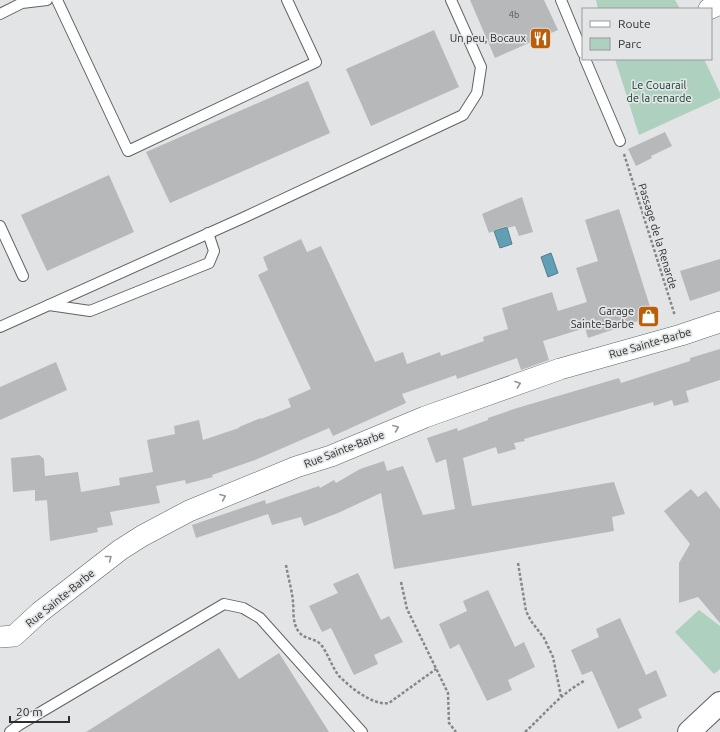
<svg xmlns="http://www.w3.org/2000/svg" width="720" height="732" viewBox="0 0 720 732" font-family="Ubuntu,sans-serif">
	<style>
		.green { fill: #add0bf }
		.water { fill: #619fb4; stroke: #517d8c }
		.building { fill: #b7b8ba }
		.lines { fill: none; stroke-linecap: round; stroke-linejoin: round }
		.service-casing { stroke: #626365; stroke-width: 12 }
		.minor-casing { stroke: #626365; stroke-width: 22 }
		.tertiary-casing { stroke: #626365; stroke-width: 24 }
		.path { stroke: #868788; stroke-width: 2.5; stroke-dasharray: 3 2; stroke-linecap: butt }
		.service { stroke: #fff; stroke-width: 10 }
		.minor { stroke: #fff; stroke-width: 21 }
		.tertiary { stroke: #fff; stroke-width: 22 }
		.oneway { stroke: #969697 }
		.labels { text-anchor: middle; stroke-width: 3.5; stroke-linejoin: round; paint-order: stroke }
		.number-label { font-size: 9px; fill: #505052 }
		.poi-label { font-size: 11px; fill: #2d2e2f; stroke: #e2e4e5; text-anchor: end }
		.park-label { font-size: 11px; fill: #083a28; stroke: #e2e4e5 }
		.street-label { font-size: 11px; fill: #2d2e2f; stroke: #e2e4e5 }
	</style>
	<rect width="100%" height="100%" fill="#e2e4e5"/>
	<!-- green -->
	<g class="green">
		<polygon points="596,0 675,0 680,9 598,9"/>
		<polygon points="615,59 704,59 720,93 720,98 639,135"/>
		<polygon points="699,610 720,626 720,669 714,674 675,632"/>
	</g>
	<!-- water -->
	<g class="water">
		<polygon points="507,227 512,244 500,248 494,231"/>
		<polygon points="551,253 558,273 548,277 541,257"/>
	</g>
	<!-- building -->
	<g class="building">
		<polygon points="470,0 544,0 558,30 495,58"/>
		<polygon points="434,30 459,87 371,126 346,69"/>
		<polygon points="308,81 330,133 170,203 146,152"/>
		<polygon points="665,132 672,146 651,156 652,158 636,166 628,149"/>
		<polygon points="109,175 134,232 47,271 21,215"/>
		<polygon points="522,197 533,232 519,236 515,226 507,228 506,226 489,233 482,214"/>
		<polygon points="619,209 653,316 588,338 585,328 543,341 549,360 521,370 517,358 457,379 456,375 402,394 406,403 333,436 329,428 255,460 212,475 213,477 186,484 185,480 156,486 160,503 110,512 113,525 97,528 98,532 50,541 47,500 35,501 35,490 13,492 11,458 39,455 44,459 45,476 78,472 81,492 120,485 119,478 153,472 147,440 175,434 174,426 199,420 203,440 239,428 239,427 261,418 261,419 291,407 288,399 311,389 258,275 268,270 263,257 301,239 307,252 321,246 375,362 403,352 407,364 440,352 441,356 484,341 483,337 508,329 502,308 552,292 558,311 587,302 576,268 598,261 585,220"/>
		<polygon points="720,259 720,291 690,301 680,271"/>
		<polygon points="720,349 720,380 686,391 689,402 674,406 672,400 654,406 653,402 524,439 525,441 514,443 516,449 498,454 496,447 463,458 472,506 614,482 625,514 612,517 614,531 394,569 381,493 338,513 304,526 301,517 272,525 268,514 196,538 192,525 265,500 266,504 319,486 320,488 334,480 336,483 360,469 384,461 387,471 403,466 423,515 455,509 446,459 436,463 427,438 457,428 458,431 488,420 488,418 517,408 619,378 621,383 690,361 690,358"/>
		<polygon points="56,362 67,390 0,420 0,387"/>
		<polygon points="691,489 698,497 706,491 720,509 720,623 698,597 679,603 679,563 690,544 664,511"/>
		<polygon points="358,573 381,620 389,616 403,642 374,655 378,664 354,675 331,628 322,632 309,606 338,593 333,584"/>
		<polygon points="488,590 515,647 524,642 535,667 508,680 512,690 487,701 459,644 450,649 439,624 467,611 463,601"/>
		<polygon points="620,618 646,675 656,670 667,696 638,709 642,718 618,729 592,671 582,675 571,650 599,637 596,629"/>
		<polygon points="219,648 239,679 279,653 329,732 86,732"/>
	</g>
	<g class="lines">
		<defs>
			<g id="service">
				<polyline points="57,0 128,151 316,62 287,0"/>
				<polyline points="561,0 583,53"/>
				<polyline points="0,14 22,3 47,0"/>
				<polyline points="585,59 620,141"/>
				<polyline points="0,226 23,276"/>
				<polyline points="49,305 90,311 209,263 214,251 208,233"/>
				<polyline points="0,327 245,217 463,115 477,93 481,67 451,0"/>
				<polyline points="10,732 19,725 224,604 243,608 260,618 362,732"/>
			</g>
			<g id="minor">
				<polyline points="709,9 720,4"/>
				<polyline points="0,637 14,636 40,612 120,550 142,536 189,511 296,467 331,456 425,417 560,369 681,335 720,322"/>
			</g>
			<polyline id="tertiary" points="689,732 720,703"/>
		</defs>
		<!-- service casing -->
		<use href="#service" class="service-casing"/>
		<!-- minor casing -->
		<use href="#minor" class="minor-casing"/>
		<!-- tertiary casing -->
		<use href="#tertiary" class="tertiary-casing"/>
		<!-- path -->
		<g class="path">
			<polyline points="624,154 675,316"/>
			<polyline points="518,563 526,611 531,621 544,638 553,657 561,696"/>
			<path d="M286 565C288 577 292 590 293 602 294 612 292 623 299 632 305 640 317 638 322 646 329 656 332 667 339 676 350 687 373 706 389 703L436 669"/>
			<polyline points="401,582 407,609 448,693 449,723 456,732"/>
			<path d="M525 732C546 713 559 695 584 681"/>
		</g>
		<!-- service -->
		<use href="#service" class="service"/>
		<!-- minor -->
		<use href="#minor" class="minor"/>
		<!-- tertiary -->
		<use href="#tertiary" class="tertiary"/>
	</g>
	<!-- one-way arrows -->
	<defs><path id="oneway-chevron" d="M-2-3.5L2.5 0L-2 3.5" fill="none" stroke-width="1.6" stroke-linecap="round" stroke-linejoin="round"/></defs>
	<g class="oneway">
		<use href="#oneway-chevron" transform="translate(518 384) rotate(-20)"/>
		<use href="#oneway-chevron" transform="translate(396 428) rotate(-22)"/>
		<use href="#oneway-chevron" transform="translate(223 497) rotate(-23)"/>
		<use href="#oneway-chevron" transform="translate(109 558) rotate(-38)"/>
	</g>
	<!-- icons -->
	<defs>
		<symbol id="restaurant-square" viewBox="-11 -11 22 22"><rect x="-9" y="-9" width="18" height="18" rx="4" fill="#ba5e08" stroke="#e2e4e5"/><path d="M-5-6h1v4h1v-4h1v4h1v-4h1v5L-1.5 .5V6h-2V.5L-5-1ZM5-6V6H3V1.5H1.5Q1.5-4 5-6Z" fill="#fff"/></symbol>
		<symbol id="shop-square" viewBox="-11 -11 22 22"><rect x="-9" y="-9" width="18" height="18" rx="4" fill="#ba5e08" stroke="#e2e4e5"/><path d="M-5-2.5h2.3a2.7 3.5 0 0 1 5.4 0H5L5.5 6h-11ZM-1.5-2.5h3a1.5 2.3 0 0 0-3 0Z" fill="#fff"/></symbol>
	</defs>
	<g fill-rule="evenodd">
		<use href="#restaurant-square" x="528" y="26" width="25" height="25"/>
		<use href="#shop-square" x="636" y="304" width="25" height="25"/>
	</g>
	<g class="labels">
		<!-- number labels -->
		<g class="number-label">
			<text x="514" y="18">4b</text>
		</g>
		<!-- poi labels -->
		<g class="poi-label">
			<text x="526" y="42">Un peu, Bocaux</text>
			<text x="634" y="315">Garage<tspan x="634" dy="13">Sainte-Barbe</tspan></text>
		</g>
		<!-- park labels -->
		<g class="park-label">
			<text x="659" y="89">Le Couarail<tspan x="659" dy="13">de la renarde</tspan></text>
		</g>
		<!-- street labels -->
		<g class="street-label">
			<text transform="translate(658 236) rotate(73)" y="4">Passage de la Renarde</text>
			<text transform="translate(650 343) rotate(-16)" y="4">Rue Sainte-Barbe</text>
			<text transform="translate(344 449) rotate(-21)" y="4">Rue Sainte-Barbe</text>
			<text transform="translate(60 598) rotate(-39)" y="4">Rue Sainte-Barbe</text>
		</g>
	</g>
	<!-- legend -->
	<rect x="582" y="8" width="130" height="52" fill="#e2e4e5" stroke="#9a9b9c"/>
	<rect x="590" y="21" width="20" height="6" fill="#ffffff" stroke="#9a9b9c"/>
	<text x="618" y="28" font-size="12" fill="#2d2e2f">Route</text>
	<rect x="590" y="38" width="20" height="12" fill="#add0bf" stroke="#9a9b9c"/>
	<text x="618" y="48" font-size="12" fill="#2d2e2f">Parc</text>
	<!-- scale -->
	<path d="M10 716v6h59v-6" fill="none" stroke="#2d2e2f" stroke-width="2"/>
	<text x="16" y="716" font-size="12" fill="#2d2e2f" stroke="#e2e4e5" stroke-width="3" paint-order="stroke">20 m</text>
</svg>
